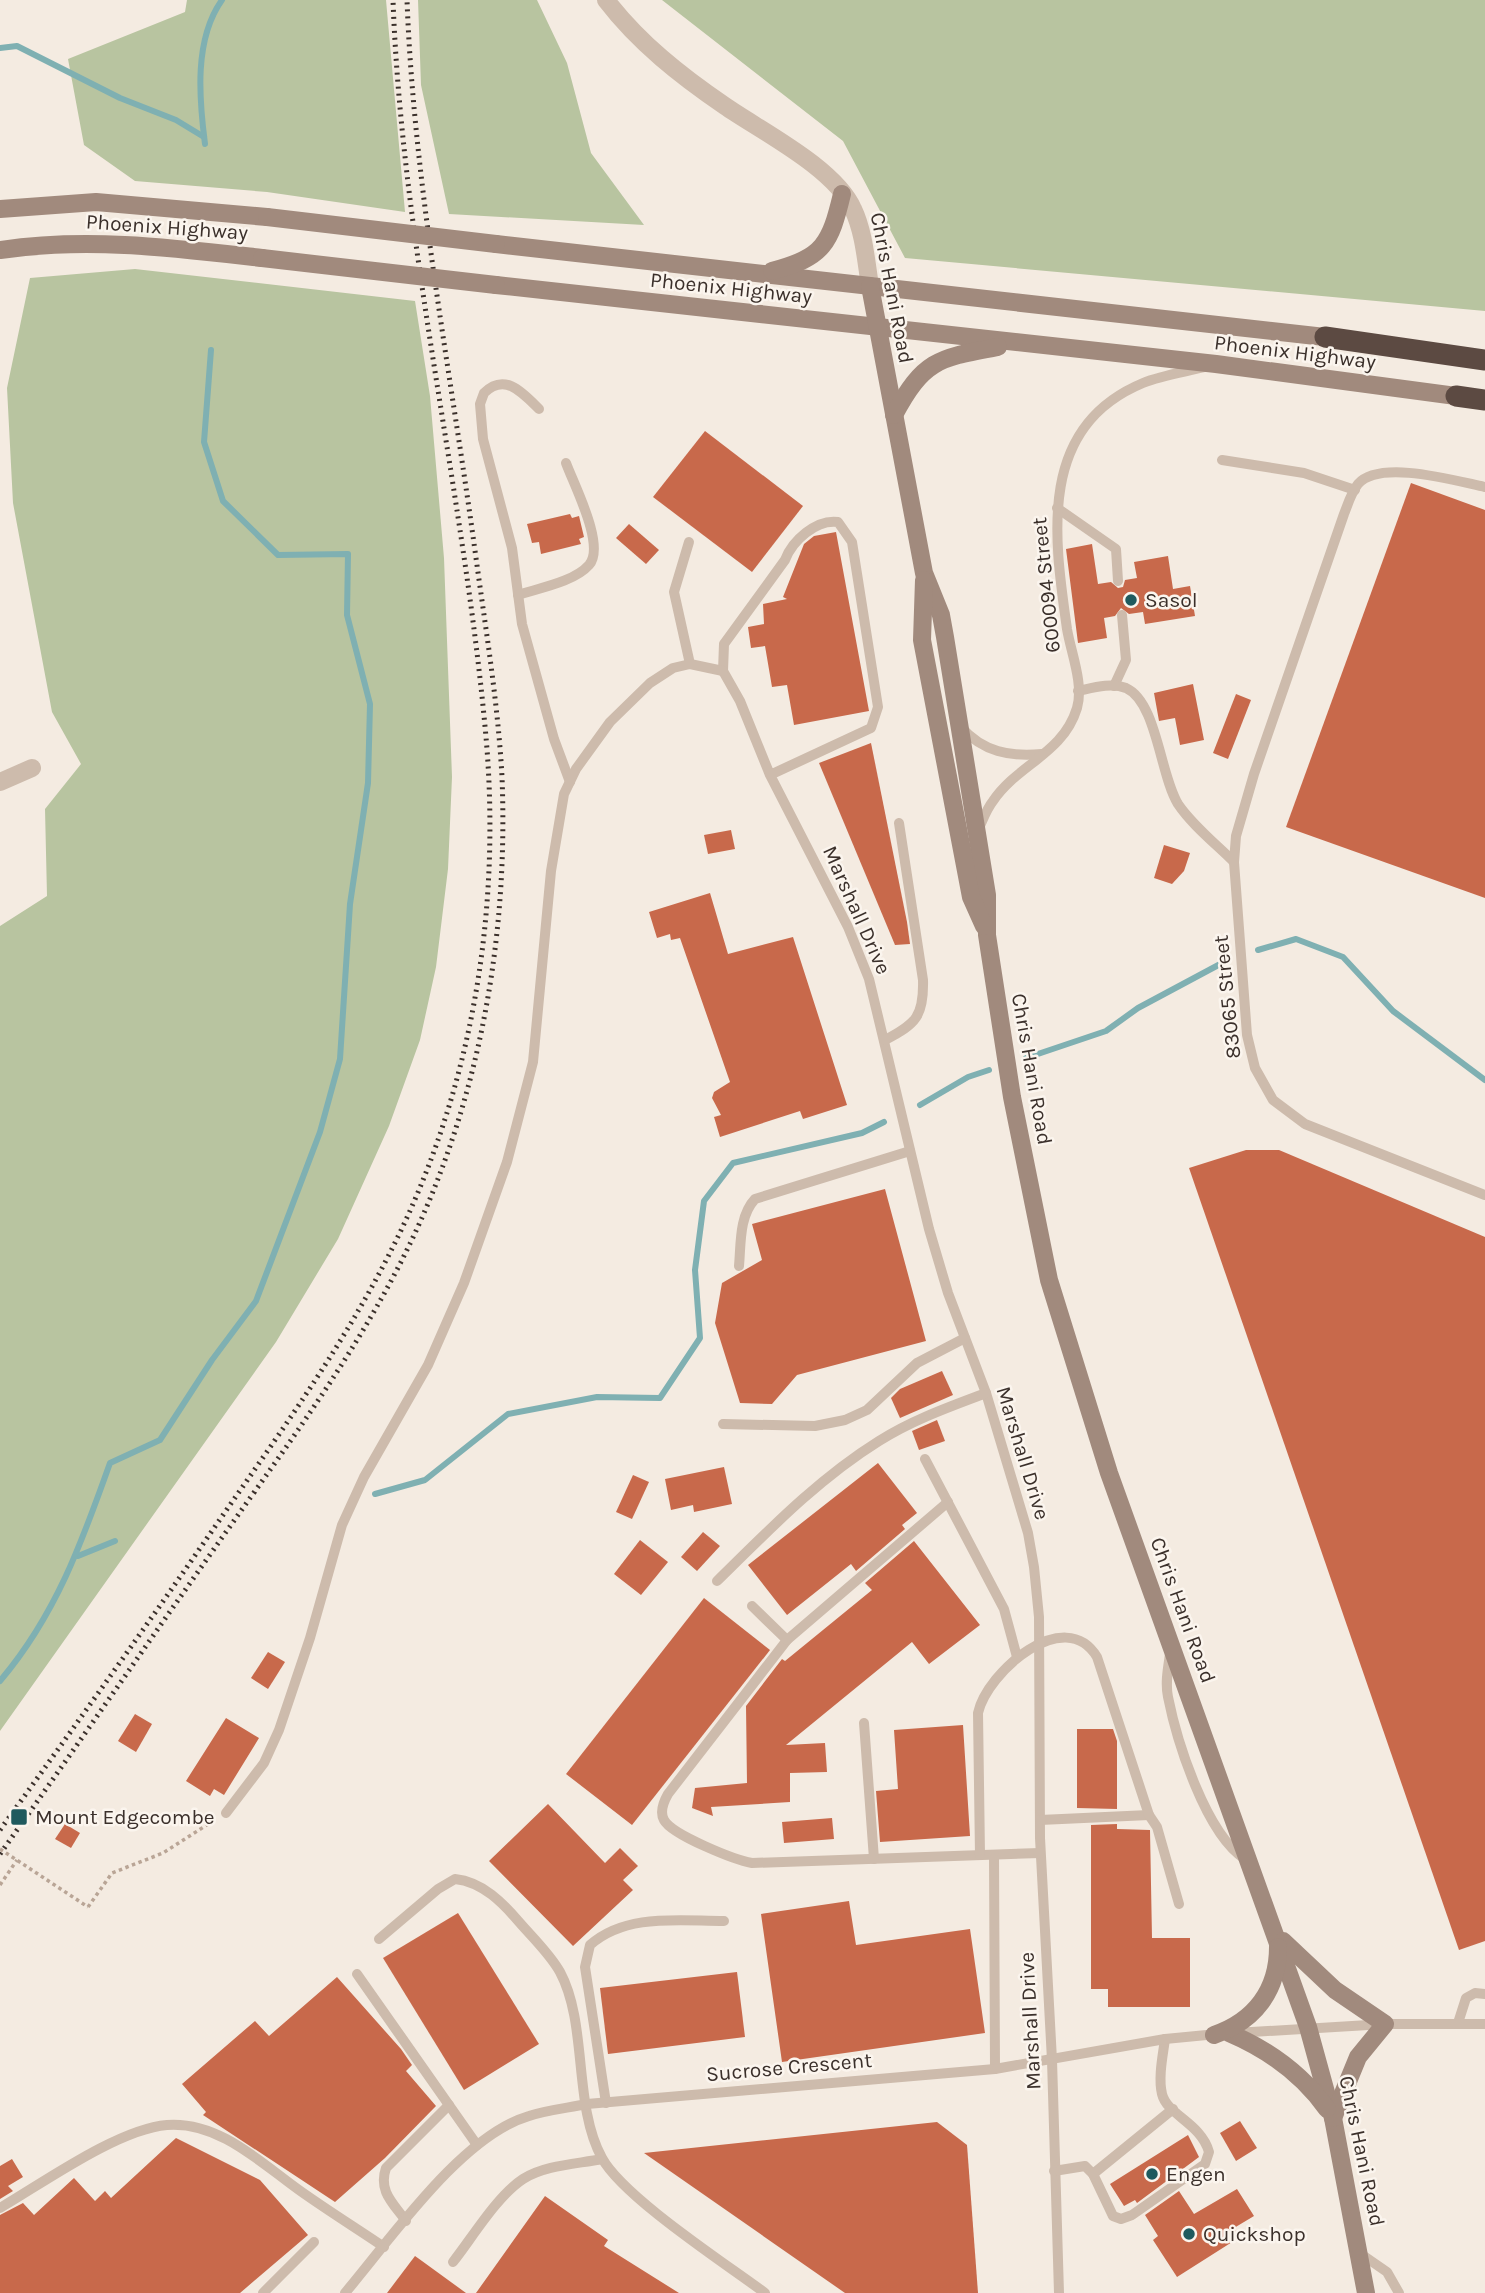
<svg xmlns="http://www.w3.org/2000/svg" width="1485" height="2293" viewBox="0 0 1485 2293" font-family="Karla,sans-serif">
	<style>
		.green { fill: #b8c4a0 }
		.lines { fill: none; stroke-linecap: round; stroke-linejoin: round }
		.stream { stroke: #7fb0b2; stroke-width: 6 }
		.building { fill: #c8694b }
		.path { stroke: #b9a596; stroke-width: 3.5; stroke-dasharray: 3.5 3.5; stroke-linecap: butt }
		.service { stroke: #cdbbac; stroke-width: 10 }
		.minor { stroke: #cdbbac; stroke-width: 18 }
		.tertiary { stroke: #cdbbac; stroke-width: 18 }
		.secondary { stroke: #a18a7d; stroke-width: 18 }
		.motorway { stroke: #5c4a42; stroke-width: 21 }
		.rail { stroke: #3b302b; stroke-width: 5; stroke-dasharray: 2 5; stroke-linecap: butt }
		.path-bridge { stroke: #b9a596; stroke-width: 3.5; stroke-dasharray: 3.5 3.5; stroke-linecap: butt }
		.secondary-bridge { stroke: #a18a7d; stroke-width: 18 }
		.poi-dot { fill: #1f5a5e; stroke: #fbf5ee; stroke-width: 2.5 }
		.labels { text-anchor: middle; stroke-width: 5; stroke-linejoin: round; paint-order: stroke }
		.street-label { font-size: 21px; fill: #3b302b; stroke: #fbf5ee }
		.poi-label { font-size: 21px; fill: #3b302b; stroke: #fbf5ee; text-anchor: start }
	</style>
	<rect width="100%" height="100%" fill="#f4ebe1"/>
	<!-- green -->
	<g class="green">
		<polygon points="187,0 386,0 405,212 267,192 135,181 84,145 68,59 185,12"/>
		<polygon points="418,0 537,0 567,63 591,153 644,225 449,214 421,85"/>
		<polygon points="662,0 1485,0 1485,311 905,258 843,141"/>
		<polygon points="135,269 415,301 430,396 444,558 452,777 448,869 436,967 420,1040 389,1126 338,1239 276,1342 0,1731 0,926 47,896 45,809 81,764 52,712 13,503 7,388 30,278"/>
	</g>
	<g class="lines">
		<!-- stream -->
		<g class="stream">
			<polyline points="0,48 17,46 120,98 176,120 204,137"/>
			<path d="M205 144C199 98 194 39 222 0"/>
			<polyline points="210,231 210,232"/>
			<polyline points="1258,950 1296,939 1343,957 1393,1011 1485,1080"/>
			<polyline points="1026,1058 1106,1031 1138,1008 1224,962"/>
			<polyline points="920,1105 968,1077 989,1070"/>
			<polyline points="375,1494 425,1480 508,1414 597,1397 660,1398 700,1338 695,1270 704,1201 733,1163 862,1133 884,1122"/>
			<polyline points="78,1556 115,1541"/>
			<path d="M0 1681C56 1615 82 1542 110 1463L160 1440 212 1360 256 1301 320 1132 340 1059 350 904 368 783 370 704 347 615 348 554 278 555 223 501 204 442 211 350"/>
		</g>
	</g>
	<!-- building -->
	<g class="building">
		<polygon points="705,431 803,506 752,572 653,497"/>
		<polygon points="1411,483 1485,510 1485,898 1286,827"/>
		<polygon points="570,514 572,518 579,516 584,537 579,539 581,544 541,554 539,542 532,543 527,524"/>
		<polygon points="629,524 659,550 646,564 616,538"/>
		<polygon points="836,532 869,711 794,725 787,685 772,687 765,646 751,648 748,627 764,624 763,604 787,599 783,597 804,544 814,536"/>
		<polygon points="1092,544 1098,584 1111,582 1118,588 1123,587 1125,580 1137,578 1134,562 1168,556 1173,589 1190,586 1195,616 1145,624 1143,612 1129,614 1121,608 1115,616 1104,618 1107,638 1078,643 1066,549"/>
		<polygon points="1193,684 1204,740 1180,745 1175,718 1159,721 1154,693"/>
		<polygon points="1236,694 1251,700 1228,759 1213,753"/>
		<polygon points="871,743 907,922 910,944 895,945 819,763"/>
		<polygon points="731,830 735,849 708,854 704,835"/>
		<polygon points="1164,845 1190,853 1184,871 1172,884 1154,878"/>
		<polygon points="710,893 728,954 793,937 847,1105 803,1119 800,1111 720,1137 714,1117 721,1115 712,1098 714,1092 730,1082 680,938 671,940 670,934 657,938 649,912"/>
		<polygon points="1246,1150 1279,1150 1485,1237 1485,1941 1459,1950 1189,1168"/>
		<polygon points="885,1189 926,1341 797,1375 772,1404 740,1403 715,1323 722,1283 762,1260 752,1224"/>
		<polygon points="942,1371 953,1395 900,1418 891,1398 900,1389"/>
		<polygon points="937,1420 945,1441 919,1450 912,1431"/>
		<polygon points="878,1463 917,1513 902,1525 905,1529 856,1571 851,1564 787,1615 748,1565"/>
		<polygon points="724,1467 732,1504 694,1512 693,1505 671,1510 665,1479"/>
		<polygon points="633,1475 649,1482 632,1519 616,1512"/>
		<polygon points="703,1532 720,1546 697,1571 681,1557"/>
		<polygon points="640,1540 668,1562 641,1595 614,1574"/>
		<polygon points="914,1541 980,1625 929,1664 912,1642 786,1745 825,1743 827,1772 790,1773 790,1802 711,1807 713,1816 692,1808 695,1788 747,1783 746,1706 782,1659 785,1661 872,1590 865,1583"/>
		<polygon points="704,1598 770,1650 632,1825 566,1774"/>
		<polygon points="268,1652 285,1662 268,1689 251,1678"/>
		<polygon points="135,1714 152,1724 136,1752 118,1741"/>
		<polygon points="226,1718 259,1738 224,1795 214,1789 210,1796 186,1781"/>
		<polygon points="963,1725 970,1836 880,1842 876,1791 898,1789 894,1730"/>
		<polygon points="1077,1729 1113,1729 1117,1741 1117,1809 1077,1808"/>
		<polygon points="548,1804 605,1863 620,1848 638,1866 623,1880 633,1890 573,1946 489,1861"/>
		<polygon points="832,1818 834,1839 784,1843 782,1822"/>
		<polygon points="65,1824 80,1833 71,1848 55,1839"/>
		<polygon points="1117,1824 1117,1829 1150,1830 1152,1938 1190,1938 1190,2007 1108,2007 1108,1989 1091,1989 1091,1825"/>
		<polygon points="849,1901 856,1945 970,1929 985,2033 782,2062 761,1914"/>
		<polygon points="458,1913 539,2044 464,2090 383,1958"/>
		<polygon points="737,1972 745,2037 608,2054 600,1988"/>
		<polygon points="337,1977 401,2049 412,2065 406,2071 436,2106 385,2158 335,2202 203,2115 206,2112 182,2084 255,2021 269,2036"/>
		<polygon points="1240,2121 1257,2148 1236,2161 1220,2133"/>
		<polygon points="937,2122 967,2145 978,2293 845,2293 644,2153"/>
		<polygon points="1188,2135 1199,2157 1137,2203 1135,2200 1124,2206 1110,2184"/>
		<polygon points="176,2138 260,2180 308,2235 240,2293 0,2293 0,2215 23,2203 34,2215 74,2178 95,2201 105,2191 111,2198"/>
		<polygon points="12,2159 23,2177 8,2186 13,2191 0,2199 0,2166"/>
		<polygon points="1237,2189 1254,2216 1234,2228 1240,2237 1177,2277 1153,2240 1158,2236 1145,2215 1179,2191 1194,2214"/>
		<polygon points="545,2196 608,2240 604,2246 679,2293 476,2293"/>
		<polygon points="415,2256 422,2261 466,2293 387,2293"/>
	</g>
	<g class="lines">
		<!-- path -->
		<g class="path">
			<polyline points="0,1885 17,1860"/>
			<polyline points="88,1907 112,1873 163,1853 213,1821"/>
		</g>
		<!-- service -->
		<g class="service">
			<path d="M539 409C523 393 505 372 484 393L480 404 483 439 512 548 522 624 554 739 570 782"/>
			<polyline points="1222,460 1304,473 1355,490"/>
			<path d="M1485 487C1456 481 1380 459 1358 484 1351 493 1348 504 1344 514L1254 774 1236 836 1234 862 1247 1035 1255 1068 1273 1100 1305 1124 1485 1195"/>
			<polyline points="1057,508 1116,549 1118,581"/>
			<polyline points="689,542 674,592 690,664"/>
			<path d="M518 595C539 588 574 582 589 565 606 546 574 485 566 463"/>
			<polyline points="1114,686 1126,660 1122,615"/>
			<path d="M1078 691C1092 688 1111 682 1126 688 1157 702 1160 775 1178 804 1192 825 1216 844 1234 862"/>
			<path d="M961 727C983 752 1010 757 1042 754"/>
			<path d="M770 775 871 728 878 707 852 542 838 522C816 519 792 541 785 560L724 644 723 671 740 701 770 775 848 927 869 979 929 1229 948 1293 986 1393 1028 1533 1034 1567 1039 1617 1040 1838 1052 2060 1059 2293"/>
			<path d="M978 830C983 820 986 810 993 801 1018 764 1063 754 1077 708 1084 684 1071 653 1067 629 1054 537 1037 427 1143 383 1162 375 1185 372 1205 367"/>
			<path d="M885 1040C916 1024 924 1016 923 980L899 823"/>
			<path d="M739 1266C741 1244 739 1216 755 1199L910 1151"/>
			<polyline points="723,1424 815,1426 845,1420 867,1410 917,1363 965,1338"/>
			<polyline points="925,1459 1004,1609 1017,1657"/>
			<path d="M948 1502 787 1640 668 1794C664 1801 659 1811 664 1820 672 1835 735 1860 752 1863L1040 1853"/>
			<path d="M717 1581C768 1531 818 1479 879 1441 912 1420 949 1407 986 1393"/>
			<polyline points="752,1606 787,1640"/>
			<path d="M1170 1654C1168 1668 1165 1683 1168 1697 1177 1742 1206 1834 1245 1859"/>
			<polyline points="864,1723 874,1859"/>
			<polyline points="226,1813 264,1763 279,1730 310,1638 342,1525 364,1477 428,1365 464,1283 507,1162 533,1062 551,871 564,794 576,769 610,722 650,683 673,668 690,664 723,671"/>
			<polyline points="1040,1820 1149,1815"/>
			<path d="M980 1855 978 1713C987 1672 1065 1604 1097 1657L1149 1815 1157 1827 1179 1904"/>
			<polyline points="994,1855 995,2069"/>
			<path d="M379 1939 438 1889 455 1879C483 1882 503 1903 520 1923 533 1938 550 1954 560 1972 588 2024 573 2106 602 2158 623 2197 726 2264 765 2293"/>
			<polyline points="357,1974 477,2145"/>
			<polyline points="1458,2023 1466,1998 1475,1993 1485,1994"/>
			<polyline points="1235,2033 1385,2024 1485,2024"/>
			<path d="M606 2103 585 1967 590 1945C626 1913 679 1921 724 1921"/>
			<path d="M1054 2171 1085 2166 1093 2174 1113 2216 1121 2219 1132 2215 1205 2164 1209 2152C1201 2123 1167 2115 1162 2094 1158 2077 1163 2055 1165 2039"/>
			<polyline points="1093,2174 1173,2109"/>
			<path d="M0 2208C43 2183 118 2129 167 2125 219 2121 261 2163 299 2190 327 2210 356 2228 384 2247"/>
			<path d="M406 2221C393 2203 378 2191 386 2168L449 2105"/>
			<polyline points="1361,2254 1387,2272 1399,2293"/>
			<path d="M453 2262C472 2238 497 2196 523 2179 545 2165 577 2164 602 2159"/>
			<polyline points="263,2293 314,2242"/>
			<path d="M345 2293C391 2239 461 2136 529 2116 547 2110 568 2108 587 2104L995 2069 1165 2039 1217 2034"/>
		</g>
		<!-- minor -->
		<polyline class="minor" points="0,782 32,768"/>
		<!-- tertiary -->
		<path class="tertiary" d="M606 0C639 43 681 76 725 106 761 131 835 168 853 209 864 232 866 261 870 286"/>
		<!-- secondary -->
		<g class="secondary">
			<polyline points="0,209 96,202 267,217"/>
			<polyline points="496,244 1325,337"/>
			<path d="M0 250C88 237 174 248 262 258"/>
			<path d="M772 271C824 257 830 244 842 194"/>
			<polyline points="496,285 1216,364 1456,396"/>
			<polyline points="870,286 924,573 941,615 945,637 987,895 987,935 1012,1097 1049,1280 1109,1473 1308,2027 1333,2118 1366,2293"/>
			<path d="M894 415C924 359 939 358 998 347"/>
			<polyline points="924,580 922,640 971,897 984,926"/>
			<polyline points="1283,1941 1335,1990 1385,2024 1358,2057 1333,2118"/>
			<path d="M1229 2033C1269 2050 1302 2074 1327 2109"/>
			<path d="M1214 2035C1255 2021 1278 1990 1278 1947"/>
		</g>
		<!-- motorway -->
		<g class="motorway">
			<polyline points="1325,337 1485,360"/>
			<polyline points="1456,396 1485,400"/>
		</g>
		<!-- rail -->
		<g class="rail">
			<path d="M0 1830C75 1726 150 1621 223 1515 298 1407 377 1298 425 1175 480 1036 499 885 486 737 464 492 402 246 393 0"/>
			<path d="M0 1854C72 1753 142 1651 214 1549 275 1462 340 1376 391 1281 474 1127 509 952 502 777 498 704 486 631 476 558 451 373 414 187 407 0"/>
		</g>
		<!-- path-bridge -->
		<polyline class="path-bridge" points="0,1849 88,1907"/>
		<!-- secondary-bridge -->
		<g class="secondary-bridge">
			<polyline points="267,217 496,244"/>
			<polyline points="262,258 496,285"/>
		</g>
	</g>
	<!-- markers -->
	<g class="poi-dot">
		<circle cx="1131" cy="600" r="7"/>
		<rect x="10" y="1808" width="18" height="18" rx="3.5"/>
		<circle cx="1152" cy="2174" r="7"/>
		<circle cx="1189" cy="2234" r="7"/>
	</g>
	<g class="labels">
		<!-- street labels -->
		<g class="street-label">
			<text transform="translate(167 227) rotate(4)" y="7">Phoenix Highway</text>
			<text transform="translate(731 288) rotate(6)" y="7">Phoenix Highway</text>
			<text transform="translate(892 288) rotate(79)" y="7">Chris Hani Road</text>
			<text transform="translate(1295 352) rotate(7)" y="7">Phoenix Highway</text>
			<text transform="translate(1046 585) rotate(-96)" y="7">600094 Street</text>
			<text transform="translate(857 910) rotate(66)" y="7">Marshall Drive</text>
			<text transform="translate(1227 997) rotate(-96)" y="7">83065 Street</text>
			<text transform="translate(1032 1069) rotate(80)" y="7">Chris Hani Road</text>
			<text transform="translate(1023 1453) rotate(73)" y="7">Marshall Drive</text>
			<text transform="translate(1183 1610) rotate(70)" y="7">Chris Hani Road</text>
			<text transform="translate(1030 2021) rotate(-93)" y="7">Marshall Drive</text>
			<text transform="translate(789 2067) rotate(-5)" y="7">Sucrose Crescent</text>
			<text transform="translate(1362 2151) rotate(78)" y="7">Chris Hani Road</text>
		</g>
		<!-- poi labels -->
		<g class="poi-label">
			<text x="1145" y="607">Sasol</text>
			<text x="35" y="1824">Mount Edgecombe</text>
			<text x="1166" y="2181">Engen</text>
			<text x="1203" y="2241">Quickshop</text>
		</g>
	</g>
</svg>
